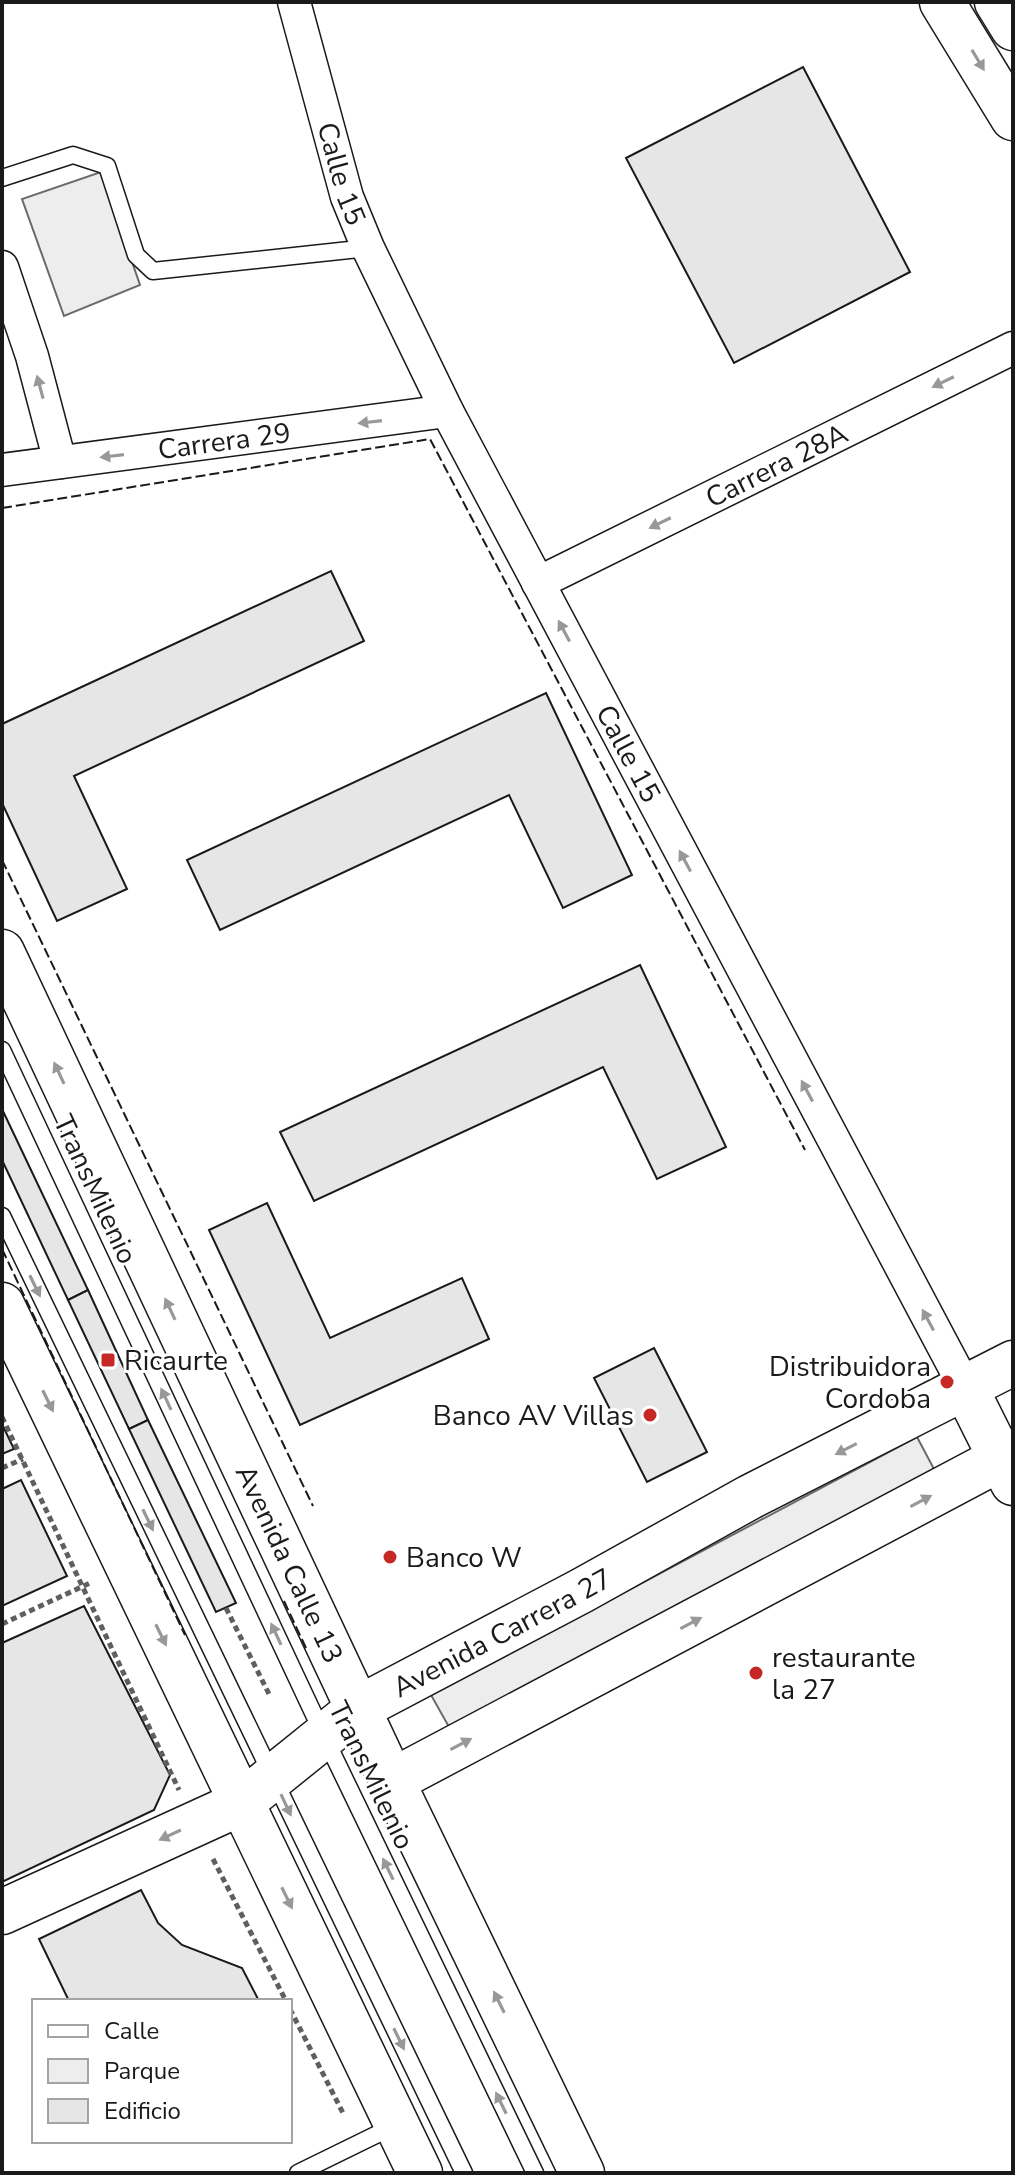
<svg xmlns="http://www.w3.org/2000/svg" width="1015" height="2175" viewBox="0 0 1015 2175" font-family="'Nunito Sans',sans-serif">
	<style>
		.green { fill: #ededed; stroke: #6a6a6a; stroke-width: 2 }
		.building { fill: #e6e6e6; stroke: #1a1a1a; stroke-width: 2 }
		.lines { fill: none; stroke-linecap: round; stroke-linejoin: round }
		.lane-casing { stroke: #1a1a1a; stroke-width: 19 }
		.street-casing { stroke: #1a1a1a; stroke-width: 35 }
		.secondary-casing { stroke: #1a1a1a; stroke-width: 47 }
		.primary-casing { stroke: #1a1a1a; stroke-width: 47 }
		.path { stroke: #5f5f5f; stroke-width: 5; stroke-dasharray: 6 4; stroke-linecap: butt }
		.lane { stroke: #fff; stroke-width: 16 }
		.street { stroke: #fff; stroke-width: 32 }
		.secondary { stroke: #fff; stroke-width: 44 }
		.primary { stroke: #fff; stroke-width: 44 }
		.fence { stroke: #1a1a1a; stroke-width: 2; stroke-dasharray: 10 4; stroke-linecap: butt }
		.oneway { fill: #989898 }
		.poi-dot { fill: #c62828; stroke: #fff; stroke-width: 3 }
		.labels { text-anchor: middle; stroke-width: 6; stroke-linejoin: round; paint-order: stroke }
		.street-label { font-size: 28px; fill: #1a1a1a; stroke: #fff }
		.poi-label { font-size: 28px; fill: #1a1a1a; stroke: #fff; text-anchor: start }
	</style>
	<rect width="100%" height="100%" fill="#fff"/>
	<!-- green -->
	<g class="green">
		<polygon points="101,172 140,285 64,316 22,199"/>
		<polygon points="917,1437 934,1469 449,1727 431,1695"/>
	</g>
	<!-- building -->
	<g class="building">
		<polygon points="803,67 910,272 734,363 626,158"/>
		<polygon points="331,571 364,641 74,776 127,889 57,921 2,803 2,724"/>
		<polygon points="546,693 632,875 563,908 509,795 220,930 187,860"/>
		<polygon points="640,965 726,1147 657,1179 603,1067 314,1201 280,1132"/>
		<polygon points="2,1109 88,1290 68,1300 2,1160"/>
		<polygon points="267,1203 330,1338 462,1278 489,1339 300,1425 209,1230"/>
		<polygon points="88,1290 148,1420 129,1429 68,1300"/>
		<polygon points="654,1348 707,1452 647,1482 594,1378"/>
		<polygon points="148,1420 236,1603 216,1612 129,1429"/>
		<polygon points="2,1424 14,1449 2,1454"/>
		<polygon points="21,1480 67,1576 2,1606 2,1489"/>
		<polygon points="84,1606 170,1775 154,1810 2,1882 2,1643"/>
		<polygon points="141,1890 158,1923 182,1945 242,1968 259,2001 69,2001 39,1939"/>
	</g>
	<g class="lines">
		<defs>
			<g id="lane">
				<polyline points="2,178 73,155 107,166 136,255 153,271 368,248"/>
				<polyline points="2,1050 324,1736 535,2173"/>
				<polyline points="2,1216 464,2173"/>
				<polyline points="298,2173 394,2126"/>
			</g>
			<g id="street">
				<path id="s1" d="M294 2 347 197 368 248 447 411 966 1389"/>
				<polyline points="2,267 32,356 60,462"/>
				<path id="s2" d="M2 470 447 411"/>
				<path id="s3" d="M538 583 1013 348"/>
			</g>
			<g id="secondary">
				<polyline points="942,2 1013,118"/>
				<polyline points="997,2 1013,28"/>
				<polyline points="966,1389 1013,1483"/>
				<polyline points="392,1781 1013,1452"/>
				<path id="s4" d="M2 1912 241 1803 359 1708 581 1591 750 1497 1013 1363"/>
			</g>
			<g id="primary">
				<path id="s5" d="M2 952 392 1781 582 2173"/>
				<polyline points="2,1305 420,2173"/>
			</g>
		</defs>
		<!-- lane casing -->
		<use href="#lane" class="lane-casing"/>
		<!-- street casing -->
		<use href="#street" class="street-casing"/>
		<!-- secondary casing -->
		<use href="#secondary" class="secondary-casing"/>
		<!-- primary casing -->
		<use href="#primary" class="primary-casing"/>
		<!-- path -->
		<g class="path">
			<polyline points="2,1417 179,1790"/>
			<polyline points="2,1468 23,1459"/>
			<polyline points="226,1608 269,1694"/>
			<polyline points="2,1624 92,1582"/>
			<polyline points="213,1859 286,2001"/>
			<polyline points="290,2009 344,2115"/>
		</g>
		<!-- lane -->
		<use href="#lane" class="lane"/>
		<!-- street -->
		<use href="#street" class="street"/>
		<!-- secondary -->
		<use href="#secondary" class="secondary"/>
		<!-- primary -->
		<use href="#primary" class="primary"/>
		<!-- fence -->
		<g class="fence">
			<polyline points="2,508 430,439 805,1150"/>
			<polyline points="2,860 313,1506"/>
			<polyline points="2,1249 185,1635"/>
			<polyline points="284,1601 306,1648"/>
		</g>
	</g>
	<!-- one-way arrows -->
	<defs><path id="oneway-solid" d="M-6-.8H1V-3.2L6.5 0L1 3.2V.8H-6Z" transform="scale(2)"/></defs>
	<g class="oneway">
		<use href="#oneway-solid" transform="translate(978 60) rotate(59)"/>
		<use href="#oneway-solid" transform="translate(943 382) rotate(154)"/>
		<use href="#oneway-solid" transform="translate(40 387) rotate(-105)"/>
		<use href="#oneway-solid" transform="translate(370 422) rotate(173)"/>
		<use href="#oneway-solid" transform="translate(112 456) rotate(173)"/>
		<use href="#oneway-solid" transform="translate(660 523) rotate(154)"/>
		<use href="#oneway-solid" transform="translate(564 631) rotate(-118)"/>
		<use href="#oneway-solid" transform="translate(685 861) rotate(-118)"/>
		<use href="#oneway-solid" transform="translate(59 1073) rotate(-115)"/>
		<use href="#oneway-solid" transform="translate(807 1091) rotate(-118)"/>
		<use href="#oneway-solid" transform="translate(35 1286) rotate(64)"/>
		<use href="#oneway-solid" transform="translate(170 1309) rotate(-115)"/>
		<use href="#oneway-solid" transform="translate(928 1320) rotate(-118)"/>
		<use href="#oneway-solid" transform="translate(166 1399) rotate(-115)"/>
		<use href="#oneway-solid" transform="translate(48 1401) rotate(64)"/>
		<use href="#oneway-solid" transform="translate(846 1449) rotate(153)"/>
		<use href="#oneway-solid" transform="translate(921 1501) rotate(-28)"/>
		<use href="#oneway-solid" transform="translate(148 1520) rotate(64)"/>
		<use href="#oneway-solid" transform="translate(691 1623) rotate(-28)"/>
		<use href="#oneway-solid" transform="translate(276 1634) rotate(-115)"/>
		<use href="#oneway-solid" transform="translate(161 1635) rotate(64)"/>
		<use href="#oneway-solid" transform="translate(461 1744) rotate(-28)"/>
		<use href="#oneway-solid" transform="translate(286 1805) rotate(65)"/>
		<use href="#oneway-solid" transform="translate(170 1835) rotate(155)"/>
		<use href="#oneway-solid" transform="translate(388 1869) rotate(-116)"/>
		<use href="#oneway-solid" transform="translate(287 1898) rotate(64)"/>
		<use href="#oneway-solid" transform="translate(499 2002) rotate(-116)"/>
		<use href="#oneway-solid" transform="translate(399 2039) rotate(64)"/>
		<use href="#oneway-solid" transform="translate(501 2103) rotate(-116)"/>
	</g>
	<!-- markers -->
	<g class="poi-dot">
		<rect x="100" y="1352" width="16" height="16" rx="4"/>
		<circle cx="947" cy="1382" r="8"/>
		<circle cx="650" cy="1415" r="8"/>
		<circle cx="390" cy="1557" r="8"/>
		<circle cx="756" cy="1673" r="8"/>
	</g>
	<g class="labels">
		<!-- street labels -->
		<g class="street-label">
			<text dy="10" stroke="none"><textPath href="#s1" startOffset="178">Calle 15</textPath></text>
			<text dy="10" stroke="none"><textPath href="#s2" startOffset="224">Carrera 29</textPath></text>
			<text dy="10" stroke="none"><textPath href="#s3" startOffset="266">Carrera 28A</textPath></text>
			<text dy="10" stroke="none"><textPath href="#s1" startOffset="826">Calle 15</textPath></text>
			<text transform="translate(96 1189) rotate(65)" y="10">TransMilenio</text>
			<text dy="10" stroke="none"><textPath href="#s5" startOffset="676">Avenida Calle 13</textPath></text>
			<text dy="10" stroke="none"><textPath href="#s4" startOffset="576">Avenida Carrera 27</textPath></text>
			<text transform="translate(372 1775) rotate(64)" y="10">TransMilenio</text>
		</g>
		<!-- poi labels -->
		<g class="poi-label">
			<text x="124" y="1370">Ricaurte</text>
			<text x="931" y="1376" text-anchor="end">Distribuidora<tspan x="931" dy="32">Cordoba</tspan></text>
			<text x="634" y="1425" text-anchor="end">Banco AV Villas</text>
			<text x="406" y="1567">Banco W</text>
			<text x="772" y="1667">restaurante<tspan x="772" dy="32">la 27</tspan></text>
		</g>
	</g>
	<!-- border -->
	<rect width="1015" height="2175" fill="none" stroke="#1a1a1a" stroke-width="8"/>
	<!-- legend -->
	<rect x="32" y="1999" width="260" height="144" fill="#ffffff" stroke="#a3a3a3" stroke-width="2"/>
	<rect x="48" y="2025" width="40" height="12" fill="#ffffff" stroke="#a3a3a3" stroke-width="2"/>
	<text x="104" y="2039" font-size="24" fill="#1a1a1a">Calle</text>
	<rect x="48" y="2059" width="40" height="24" fill="#ededed" stroke="#a3a3a3" stroke-width="2"/>
	<text x="104" y="2079" font-size="24" fill="#1a1a1a">Parque</text>
	<rect x="48" y="2099" width="40" height="24" fill="#e6e6e6" stroke="#a3a3a3" stroke-width="2"/>
	<text x="104" y="2119" font-size="24" fill="#1a1a1a">Edificio</text>
</svg>
